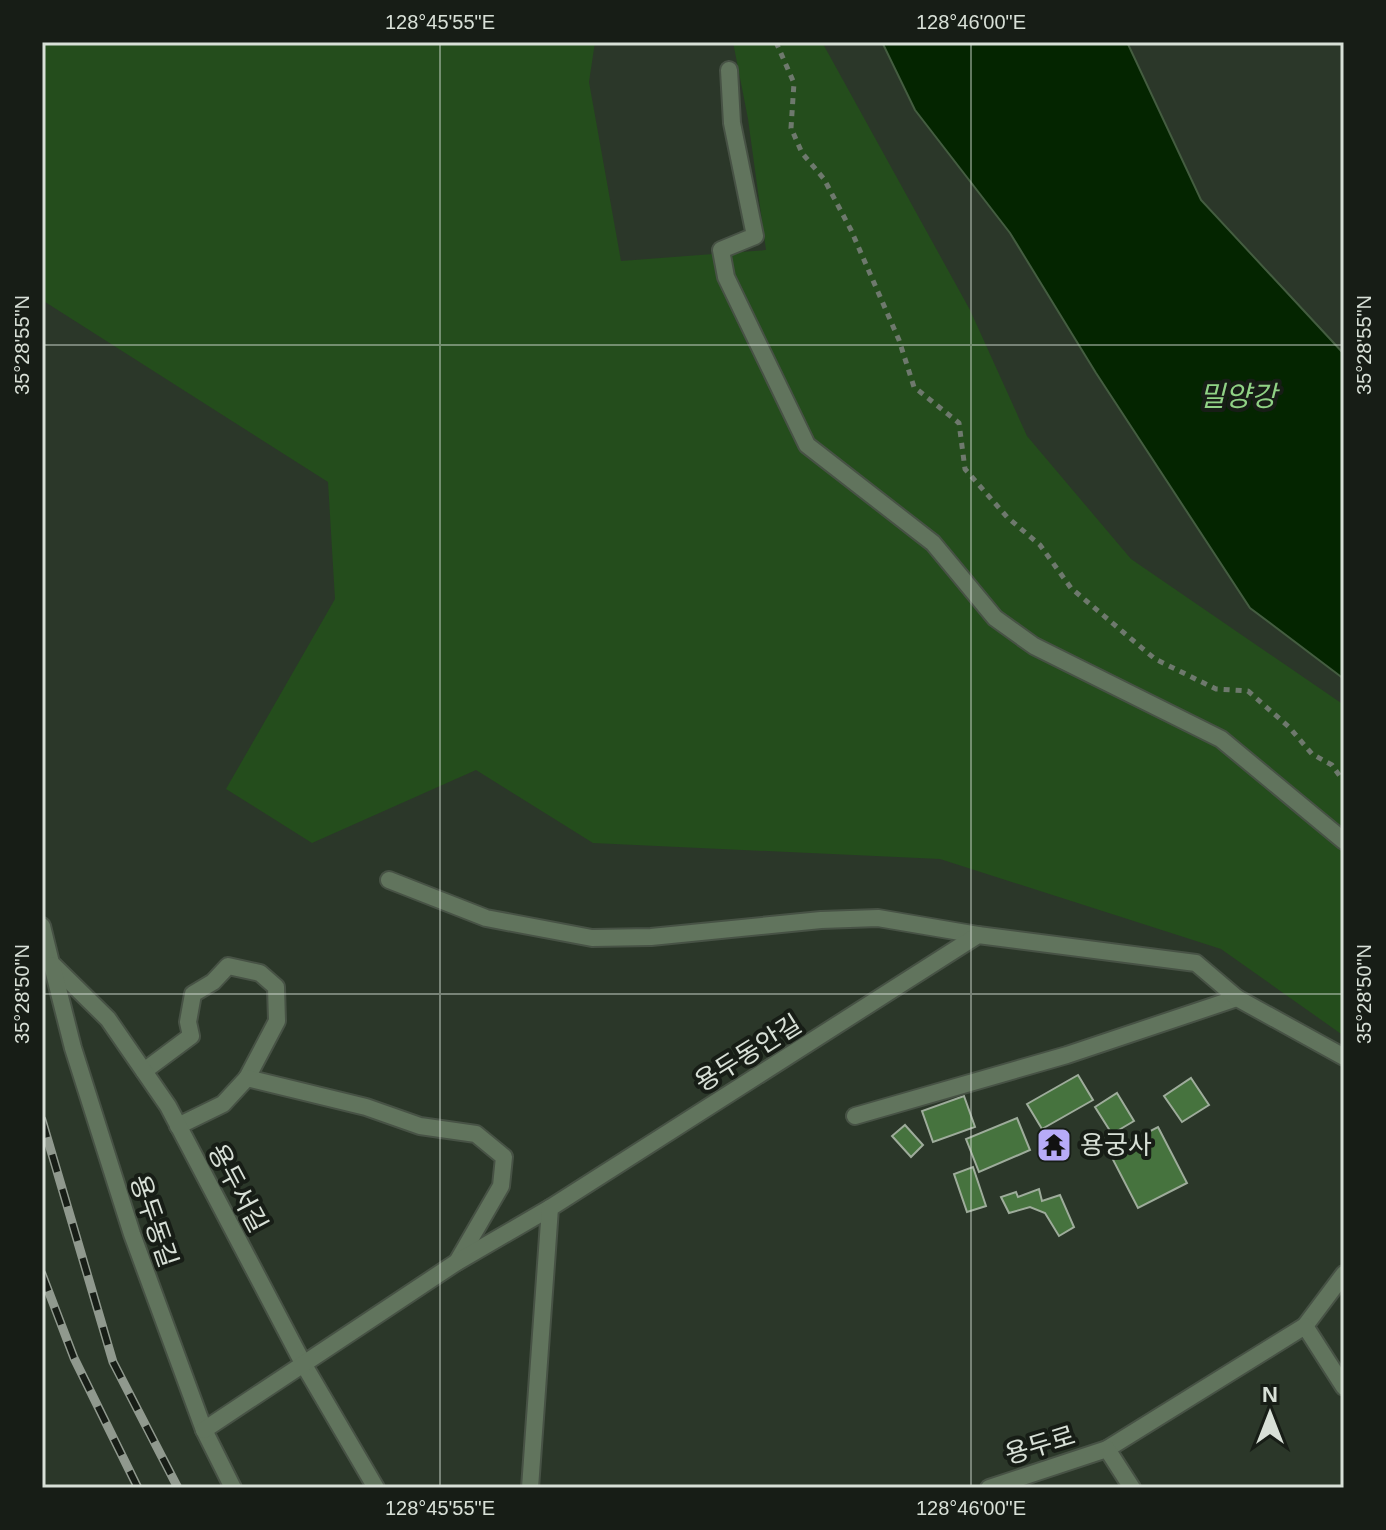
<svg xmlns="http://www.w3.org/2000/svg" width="1386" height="1530" viewBox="0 0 1386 1530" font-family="Helvetica,'Noto Sans KR',sans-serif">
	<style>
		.green { fill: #244d1c }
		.water { fill: #042500; stroke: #445d40; stroke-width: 2 }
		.building { fill: #46733e; stroke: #9eac9b; stroke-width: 2 }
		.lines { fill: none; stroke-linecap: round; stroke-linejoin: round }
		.lane-casing { stroke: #475245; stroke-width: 20 }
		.street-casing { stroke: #475245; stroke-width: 20 }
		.path { stroke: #6e796d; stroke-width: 5; stroke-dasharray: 6 6; stroke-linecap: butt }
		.lane { stroke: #61745d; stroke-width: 16 }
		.street { stroke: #61745d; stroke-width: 16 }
		.rail-casing { stroke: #90998e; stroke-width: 9 }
		.rail { stroke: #171d16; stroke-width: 6; stroke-dasharray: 18; stroke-linecap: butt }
		.ticks { fill: none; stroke: #d8e0d7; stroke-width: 2; stroke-opacity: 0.45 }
		.labels { text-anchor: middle; stroke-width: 8; stroke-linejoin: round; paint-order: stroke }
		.street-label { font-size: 26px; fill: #d8e0d7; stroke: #171d16 }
		.poi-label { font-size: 26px; fill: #d8e0d7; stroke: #171d16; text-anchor: start }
		.water-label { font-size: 28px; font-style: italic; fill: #90d285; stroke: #171d16 }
		.neatline { fill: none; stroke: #d8e0d7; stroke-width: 3 }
		.ticks-label { font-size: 20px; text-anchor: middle; fill: #d8e0d7 }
	</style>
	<rect width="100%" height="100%" fill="#2b3729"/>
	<!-- green -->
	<polygon class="green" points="42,42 595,42 589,82 621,261 766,250 748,119 733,42 822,42 970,310 1027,436 1131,559 1344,705 1344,1036 1221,949 940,859 593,843 476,770 312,843 226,789 335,599 328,482 42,300"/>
	<!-- water -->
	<polygon class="water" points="882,42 1127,42 1201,200 1344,354 1344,679 1250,608 1096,373 1010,233 915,110"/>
	<!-- building -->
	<g class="building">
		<polygon points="1078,1075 1093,1100 1042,1129 1027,1104"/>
		<polygon points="1191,1078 1209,1105 1182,1122 1164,1096"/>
		<polygon points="1117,1093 1134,1121 1112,1134 1095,1107"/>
		<polygon points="964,1096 975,1127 933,1142 922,1111"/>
		<polygon points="1017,1118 1030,1150 979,1172 966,1139"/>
		<polygon points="905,1125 923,1145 911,1157 892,1136"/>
		<polygon points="1158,1127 1187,1183 1138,1208 1109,1152"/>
		<polygon points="973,1167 986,1206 967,1212 954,1174"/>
		<polygon points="1039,1189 1042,1201 1060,1195 1074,1227 1059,1236 1045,1213 1030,1207 1009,1213 1001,1197 1016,1192 1018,1197"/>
	</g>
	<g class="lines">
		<defs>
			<g id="lane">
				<polyline points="729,70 732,123 755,236 721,250 726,277 807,445 933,543 995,618 1034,646 1221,739 1344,841"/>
				<polyline points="144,1071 191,1036 188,1022 193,994 213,982 228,966 260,973 276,987 277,1021 247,1078"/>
				<polyline points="855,1116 1067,1055 1237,998"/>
				<polyline points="178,1126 223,1104 247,1078 366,1107 420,1126 476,1134 504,1157 501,1186 457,1262"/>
			</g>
			<g id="street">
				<polyline points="389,880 486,918 592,938 651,937 821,920 878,918 978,935"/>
				<polyline points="42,926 51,963 108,1019 168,1106 304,1365 376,1488"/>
				<polyline points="52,965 73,1048 132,1234 204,1430 233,1488"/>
				<polyline points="1305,1326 1344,1274"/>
				<polyline points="204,1430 457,1262 550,1208"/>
				<polyline points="1107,1449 1305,1326 1344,1387"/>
				<polyline points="530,1488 550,1208 978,935 1196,963 1237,998 1344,1057"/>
				<polyline points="989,1488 1107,1449 1132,1488"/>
			</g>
		</defs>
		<!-- lane casing -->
		<use href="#lane" class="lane-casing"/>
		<!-- street casing -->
		<use href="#street" class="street-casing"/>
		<!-- path -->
		<polyline class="path" points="776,42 794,83 791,128 802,153 824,179 851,230 899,340 914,387 959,423 965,469 1007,517 1040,545 1071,588 1155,659 1216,689 1248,691 1289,727 1312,754 1332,765 1344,782"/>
		<!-- lane -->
		<use href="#lane" class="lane"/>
		<!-- street -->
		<use href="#street" class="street"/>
		<defs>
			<g id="rail">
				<polyline points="42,1120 113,1362 178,1488"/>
				<polyline points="42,1274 74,1358 138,1488"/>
			</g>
		</defs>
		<!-- rail casing -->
		<use href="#rail" class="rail-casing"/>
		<!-- rail -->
		<use href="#rail" class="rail"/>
	</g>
	<!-- ticks -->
	<path class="ticks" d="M440 42V1488M971 42V1488M42 345H1344M42 994H1344"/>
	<!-- icons -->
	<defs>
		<symbol id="temple-square" viewBox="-11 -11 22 22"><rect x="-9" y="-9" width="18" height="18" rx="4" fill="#b7abf8" stroke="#171d16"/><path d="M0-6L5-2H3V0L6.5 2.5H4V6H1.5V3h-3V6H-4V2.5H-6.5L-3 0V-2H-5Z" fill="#111"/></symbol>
	</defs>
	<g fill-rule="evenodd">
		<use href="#temple-square" x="1034" y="1125" width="40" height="40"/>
	</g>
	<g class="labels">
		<!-- street labels -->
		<g class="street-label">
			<text transform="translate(748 1053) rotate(-32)" y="9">용두동안길</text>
			<text transform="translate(238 1188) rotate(62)" y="9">용두서길</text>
			<text transform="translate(154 1221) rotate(71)" y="9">용두동길</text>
			<text transform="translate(1040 1445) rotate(-17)" y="9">용두로</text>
		</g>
		<!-- poi labels -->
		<g class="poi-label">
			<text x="1080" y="1154">용궁사</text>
		</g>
		<!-- water labels -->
		<g class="water-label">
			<text x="1238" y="406">밀양강</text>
		</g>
	</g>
	<!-- border -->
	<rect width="1386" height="1530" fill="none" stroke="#171d16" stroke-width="88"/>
	<!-- north arrow -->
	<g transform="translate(1270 1414)" stroke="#171d16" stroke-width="6" paint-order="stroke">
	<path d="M0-6L14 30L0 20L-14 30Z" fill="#d8e0d7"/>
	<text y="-12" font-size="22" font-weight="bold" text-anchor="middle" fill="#d8e0d7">N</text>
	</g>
	<rect x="44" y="44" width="1298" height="1442" class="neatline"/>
	<g class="ticks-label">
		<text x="440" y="29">128°45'55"E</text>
		<text x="971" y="29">128°46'00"E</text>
		<text transform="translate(22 345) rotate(-90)" y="7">35°28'55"N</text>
		<text transform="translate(1364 345) rotate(-90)" y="7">35°28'55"N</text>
		<text transform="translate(22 994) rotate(-90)" y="7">35°28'50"N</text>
		<text transform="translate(1364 994) rotate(-90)" y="7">35°28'50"N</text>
		<text x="440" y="1515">128°45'55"E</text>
		<text x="971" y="1515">128°46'00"E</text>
	</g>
</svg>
